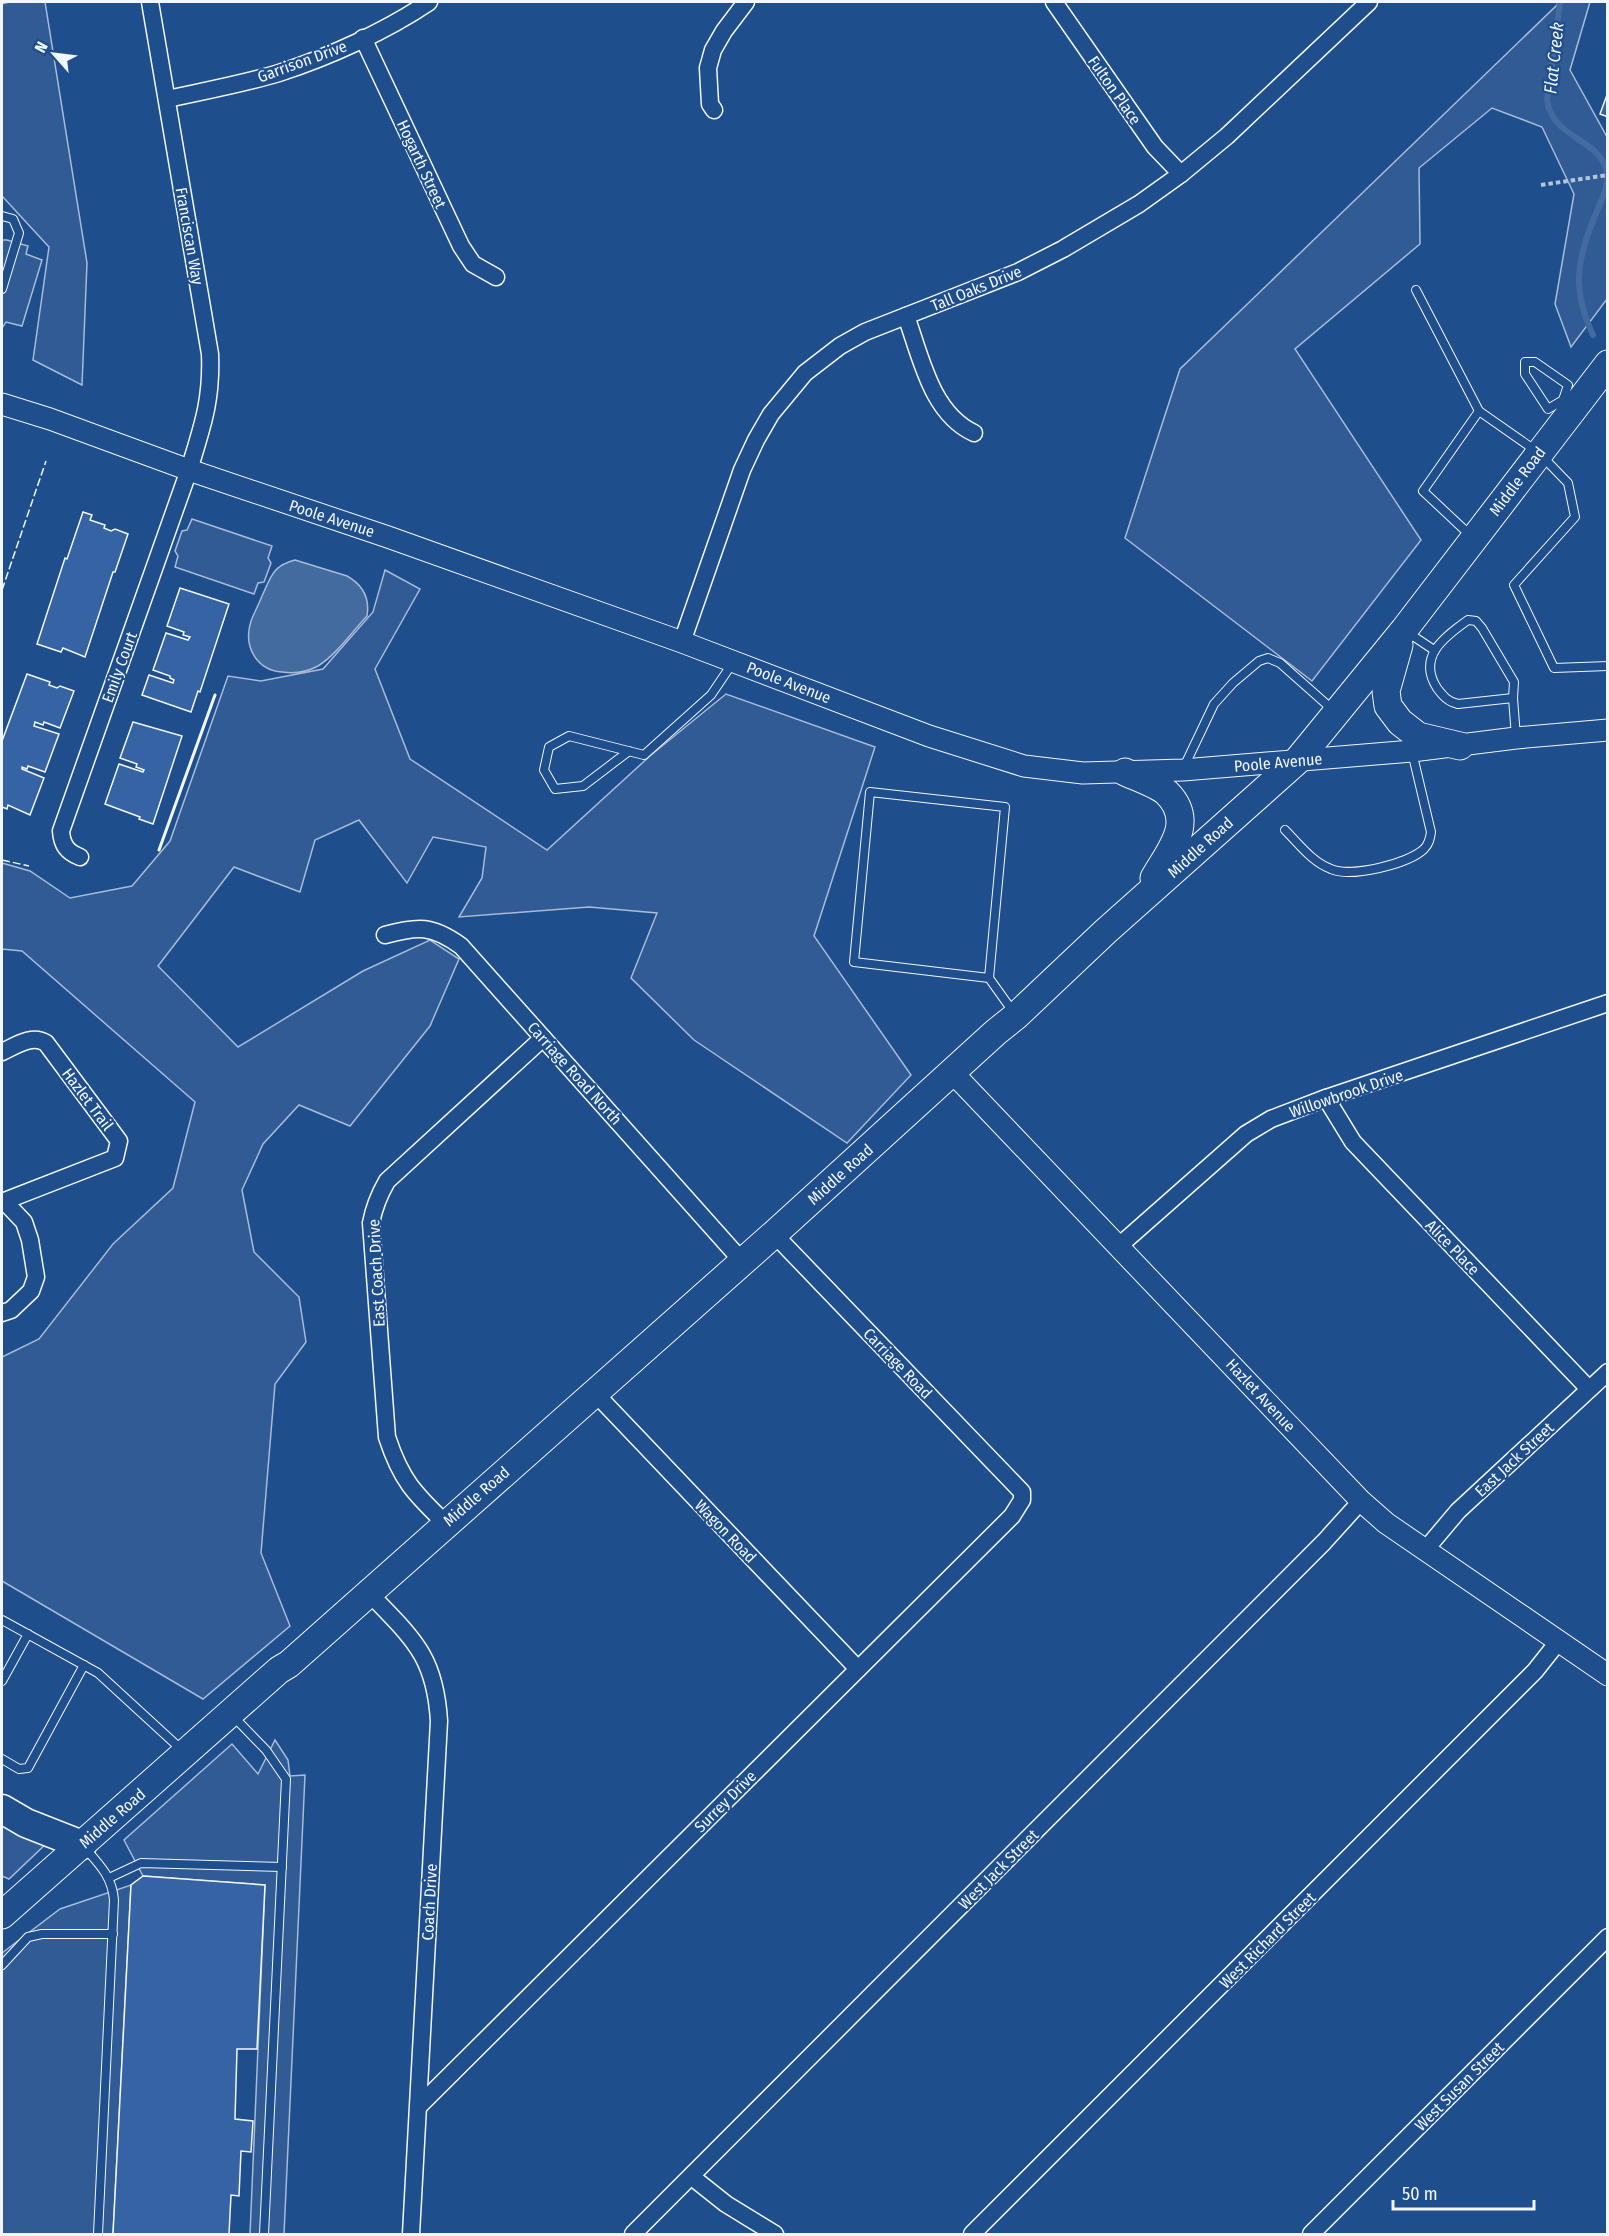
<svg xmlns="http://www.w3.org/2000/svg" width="1609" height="2236" viewBox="0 0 1609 2236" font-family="'Fira Sans Condensed',sans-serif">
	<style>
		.built { fill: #305b95; stroke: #a8bbd7; stroke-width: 1.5 }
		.water { fill: #446ba0; stroke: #a8bbd7; stroke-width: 1.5 }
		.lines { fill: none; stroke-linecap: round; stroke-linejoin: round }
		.stream { stroke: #446ba0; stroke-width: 6 }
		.building { fill: #3563a3; stroke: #f2f6ff; stroke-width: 1.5 }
		.service-casing { stroke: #f2f6ff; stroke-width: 10 }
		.minor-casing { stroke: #f2f6ff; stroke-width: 19 }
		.tertiary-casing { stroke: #f2f6ff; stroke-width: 23 }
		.primary-casing { stroke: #f2f6ff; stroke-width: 29 }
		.trunk-casing { stroke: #f2f6ff; stroke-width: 31 }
		.path { stroke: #b3c4dc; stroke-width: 4; stroke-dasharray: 4.5 3; stroke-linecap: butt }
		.service { stroke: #1f4e8c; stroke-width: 8 }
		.minor { stroke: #1f4e8c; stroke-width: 16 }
		.tertiary { stroke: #1f4e8c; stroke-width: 21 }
		.primary { stroke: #1f4e8c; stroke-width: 27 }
		.trunk { stroke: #1f4e8c; stroke-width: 28 }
		.fence { stroke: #f2f6ff; stroke-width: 1.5; stroke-dasharray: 8 3; stroke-linecap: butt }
		.wall { stroke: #f2f6ff; stroke-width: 3 }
		.labels { text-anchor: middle; stroke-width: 4.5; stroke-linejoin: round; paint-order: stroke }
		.street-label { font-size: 16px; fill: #f2f6ff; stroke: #1f4e8c }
		.water-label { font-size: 18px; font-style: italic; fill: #f2f6ff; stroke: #1f4e8c }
	</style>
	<rect width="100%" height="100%" fill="#1f4e8c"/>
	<!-- built -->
	<g class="built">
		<polygon points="9,2 45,2 87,263 82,385 33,360 49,247 2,196 2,4"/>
		<polygon points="1558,2 1590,2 1570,70 1607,137 1607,299 1571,347 1555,304 1574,194 1542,127 1492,108 1419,168 1420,244 1295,349 1421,540 1312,681 1125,538 1180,369 1557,5"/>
		<polygon points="2,240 7,240 28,246 26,254 42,260 22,326 6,322 2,328"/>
		<polygon points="192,519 272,546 268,558 271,563 264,582 258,583 254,594 175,567 178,556 175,551 182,531 187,530"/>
		<polygon points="385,570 420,589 375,669 410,759 547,850 651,755 726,694 875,747 814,936 911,1075 847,1143 694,1040 631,978 657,913 589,907 459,917 482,878 486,847 433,837 407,883 359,820 315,840 300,892 234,867 158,966 238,1047 363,971 430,940 459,959 430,1026 350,1126 299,1105 263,1144 242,1190 254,1252 299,1297 306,1342 275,1384 261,1553 290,1626 203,1699 2,1581 2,1357 39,1339 113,1244 173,1188 195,1102 22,951 2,949 2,863 30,871 70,898 132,886 170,841 228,676 261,681 323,669 373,612"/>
		<polygon points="275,1740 288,1760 290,1776 305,1775 284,2234 250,2234 265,1885 143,1876 124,1840 232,1744 258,1774"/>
		<polygon points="2,1822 48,1842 9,1879 2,1876"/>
		<polygon points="131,1885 113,2234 2,2234 2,1953 60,1909"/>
	</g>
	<!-- water -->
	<path class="water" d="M295 560 347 576C363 585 370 598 367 616 351 633 337 654 318 666 307 672 295 674 282 672 256 670 243 646 251 621 254 613 259 604 262 596 266 588 269 578 275 571 280 565 287 562 295 560Z"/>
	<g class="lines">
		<!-- stream -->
		<path class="stream" d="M1560 2 1547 100C1553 140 1599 137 1607 172 1609 187 1600 203 1595 216 1576 261 1572 290 1593 335"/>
	</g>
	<!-- building -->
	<g class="building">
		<polygon points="1608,92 1608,117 1600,114"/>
		<polygon points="83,512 92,515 90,520 105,525 104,528 111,531 115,529 128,534 115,572 113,572 85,657 63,648 61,652 37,644 65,558 67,559"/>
		<polygon points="180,588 229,604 200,692 198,691 191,712 142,695 149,675 173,683 174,680 170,678 170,676 153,670 166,633 188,640 190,637 183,635 184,632 167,626"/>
		<polygon points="27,674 50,682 49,685 57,688 60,686 74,691 60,728 44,722 43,725 35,722 34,726 59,734 45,772 28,766 27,769 22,767 22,769 44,778 30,815 8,805 7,809 2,807 2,741"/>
		<polygon points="133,722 182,736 153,824 139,819 140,817 105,804 119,764 143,772 144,770 136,767 137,764 120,758"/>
		<polygon points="143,1876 265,1885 257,2049 237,2049 235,2119 253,2121 251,2152 241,2151 239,2196 231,2195 229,2234 113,2234 131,1885"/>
	</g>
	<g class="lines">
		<defs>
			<g id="service">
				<polyline points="2,216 13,219 19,233 2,289"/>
				<polyline points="1416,290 1479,411"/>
				<polygon points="1525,362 1535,362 1568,385 1563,400 1548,409 1525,374"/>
				<polyline points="1471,536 1423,491 1479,411 1539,453 1568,483 1575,517 1514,585 1554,668 1608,666"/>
				<path d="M1468 620 1476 621 1482 628 1514 682 1513 698 1458 704C1448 702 1443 696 1437 688 1417 657 1444 637 1468 620Z"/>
				<polyline points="1407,632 1434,650"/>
				<polyline points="1513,698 1516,737"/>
				<polyline points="629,751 583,786 555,789 544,770 549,747 569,736 644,755 711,695 734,661"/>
				<polyline points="1183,769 1214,704 1233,683 1259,661 1268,658 1280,663 1333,710"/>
				<path d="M1285 830C1299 844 1312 862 1331 869 1351 878 1408 864 1424 849 1429 844 1430 839 1431 832L1412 752"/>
				<polyline points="989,978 854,962 870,792 1005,807 989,978 1014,1013"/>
				<polyline points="2,1620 98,1673 183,1751"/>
				<polyline points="2,1681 28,1634"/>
				<polyline points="233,1716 266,1750 286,1779 264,2234"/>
				<polyline points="2,1759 19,1769 28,1768 84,1665"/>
				<path d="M84 1847C99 1864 112 1876 114 1900L98 2234"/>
				<polyline points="109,1878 141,1863 282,1867"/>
				<polyline points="2,1965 28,1937 42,1934 113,1934"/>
			</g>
			<g id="minor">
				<polyline points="1054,2 1155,147 1181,174"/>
				<polyline points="363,38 461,246 473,264 496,277"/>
				<path d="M167 99C204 91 243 84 279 73 329 57 386 31 429 2"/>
				<polyline points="714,110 710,104 708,68 713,50 724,31 746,2"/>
				<path d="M906 316C921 357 931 413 974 433"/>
				<polyline points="682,642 742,470 756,440 771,414 805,373 840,346 865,332 1018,272 1063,249 1139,204 1181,174 1227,136 1369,2"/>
				<path d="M80 857C67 852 62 845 61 831L189 470C202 427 212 401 210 354L150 2"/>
				<path d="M385 935C418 926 432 925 461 946L742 1261"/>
				<path d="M2 1052C15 1046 32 1034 46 1043L119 1141 115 1158 2 1202"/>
				<polyline points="1326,1098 1353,1142 1589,1389"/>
				<polyline points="1119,1246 1246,1134 1271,1119 1326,1098 1608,1003"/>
				<polyline points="2,1313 11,1310 31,1291 36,1277 30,1240 24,1222 4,1201"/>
				<polyline points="594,1392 858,1669"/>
				<path d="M445 1523C414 1493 401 1480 387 1437L371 1223C374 1207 379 1195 387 1181L543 1038"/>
				<polyline points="1426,1549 1458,1511 1608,1372"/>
				<path d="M369 1593C412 1638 435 1655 439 1721L411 2234"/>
				<polyline points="419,2106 1012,1516 1022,1500 1022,1492 774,1234"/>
				<polyline points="692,2177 726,2204 775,2234"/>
				<polyline points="633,2234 1324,1542 1361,1501"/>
				<polyline points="972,2234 1535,1671 1558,1642"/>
				<polyline points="1311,2234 1608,1937"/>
			</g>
			<g id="tertiary">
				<polyline points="2,404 50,419 189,470 388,537 682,642 929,736 1024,766 1083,773 1183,770 1412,751 1516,738 1608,730"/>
				<polyline points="952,1072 1361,1501 1386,1523 1608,1675"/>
			</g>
			<g id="primary">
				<polyline points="1399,645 1386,691 1388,706 1400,722 1418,736 1460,746"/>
				<path d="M1125 772C1136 777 1159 785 1167 793 1196 822 1170 850 1154 878"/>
				<polyline points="2,1915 279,1670 289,1664 774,1234 996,1032 1016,1016 1106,931 1297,761 1404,630 1608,364"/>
			</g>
			<polyline id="trunk" points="2,1809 26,1823 82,1845"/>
		</defs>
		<!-- service casing -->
		<use href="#service" class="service-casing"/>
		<!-- minor casing -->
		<use href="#minor" class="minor-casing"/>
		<!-- tertiary casing -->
		<use href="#tertiary" class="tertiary-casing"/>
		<!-- primary casing -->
		<use href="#primary" class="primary-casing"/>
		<!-- trunk casing -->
		<use href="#trunk" class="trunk-casing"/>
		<!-- path -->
		<polyline class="path" points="1541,185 1608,175"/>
		<!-- service -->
		<use href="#service" class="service"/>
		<!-- minor -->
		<use href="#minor" class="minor"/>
		<!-- tertiary -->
		<use href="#tertiary" class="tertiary"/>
		<!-- primary -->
		<use href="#primary" class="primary"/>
		<!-- trunk -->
		<use href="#trunk" class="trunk"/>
		<!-- fence -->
		<g class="fence">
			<polyline points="2,590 46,461"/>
			<polyline points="2,860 29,866"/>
		</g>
		<!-- wall -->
		<polyline class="wall" points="159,850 215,695"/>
	</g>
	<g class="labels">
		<!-- street labels -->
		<g class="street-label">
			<text transform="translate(302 61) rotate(-20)" y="6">Garrison Drive</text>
			<text transform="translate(1115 90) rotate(55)" y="6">Fulton Place</text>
			<text transform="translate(422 164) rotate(65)" y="6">Hogarth Street</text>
			<text transform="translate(190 236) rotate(80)" y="6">Franciscan Way</text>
			<text transform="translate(976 288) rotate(-22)" y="6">Tall Oaks Drive</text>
			<text transform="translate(1517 481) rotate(-53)" y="6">Middle Road</text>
			<text transform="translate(332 518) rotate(18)" y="6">Poole Avenue</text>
			<text transform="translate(119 667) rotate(-70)" y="6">Emily Court</text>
			<text transform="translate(789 682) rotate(21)" y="6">Poole Avenue</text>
			<text transform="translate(1278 762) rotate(-5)" y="6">Poole Avenue</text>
			<text transform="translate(1200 847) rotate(-42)" y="6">Middle Road</text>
			<text transform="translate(575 1073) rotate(48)" y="6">Carriage Road North</text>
			<text transform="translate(1346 1093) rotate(-19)" y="6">Willowbrook Drive</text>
			<text transform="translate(88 1099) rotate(53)" y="6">Hazlet Trail</text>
			<text transform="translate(840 1174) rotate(-42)" y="6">Middle Road</text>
			<text transform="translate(1453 1247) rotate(46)" y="6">Alice Place</text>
			<text transform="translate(376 1273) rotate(-93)" y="6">East Coach Drive</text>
			<text transform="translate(898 1363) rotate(46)" y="6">Carriage Road</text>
			<text transform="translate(1261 1395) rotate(47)" y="6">Hazlet Avenue</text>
			<text transform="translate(1514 1459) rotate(-43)" y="6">East Jack Street</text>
			<text transform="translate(476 1496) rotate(-41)" y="6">Middle Road</text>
			<text transform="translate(726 1531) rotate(46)" y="6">Wagon Road</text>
			<text transform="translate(725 1801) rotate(-45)" y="6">Surrey Drive</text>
			<text transform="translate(112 1818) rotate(-41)" y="6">Middle Road</text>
			<text transform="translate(998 1869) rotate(-45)" y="6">West Jack Street</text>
			<text transform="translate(429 1902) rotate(-87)" y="6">Coach Drive</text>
			<text transform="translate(1267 1940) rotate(-45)" y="6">West Richard Street</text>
			<text transform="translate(1459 2086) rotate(-45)" y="6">West Susan Street</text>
		</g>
		<!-- water labels -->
		<g class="water-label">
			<text transform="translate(1554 58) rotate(-84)" y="6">Flat Creek</text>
		</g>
	</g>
	<!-- border -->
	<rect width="1609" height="2236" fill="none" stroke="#f2f6ff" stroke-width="6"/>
	<!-- north arrow -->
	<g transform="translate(54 54) rotate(298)" stroke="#1f4e8c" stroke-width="4.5" paint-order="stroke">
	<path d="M0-4.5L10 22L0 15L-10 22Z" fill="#f2f6ff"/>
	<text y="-9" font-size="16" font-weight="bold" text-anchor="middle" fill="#f2f6ff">N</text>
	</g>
	<!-- scale -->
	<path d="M1393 2200v9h141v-9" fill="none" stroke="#f2f6ff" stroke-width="3"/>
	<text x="1402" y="2200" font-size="18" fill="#f2f6ff" stroke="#1f4e8c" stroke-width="4.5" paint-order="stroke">50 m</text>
</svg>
